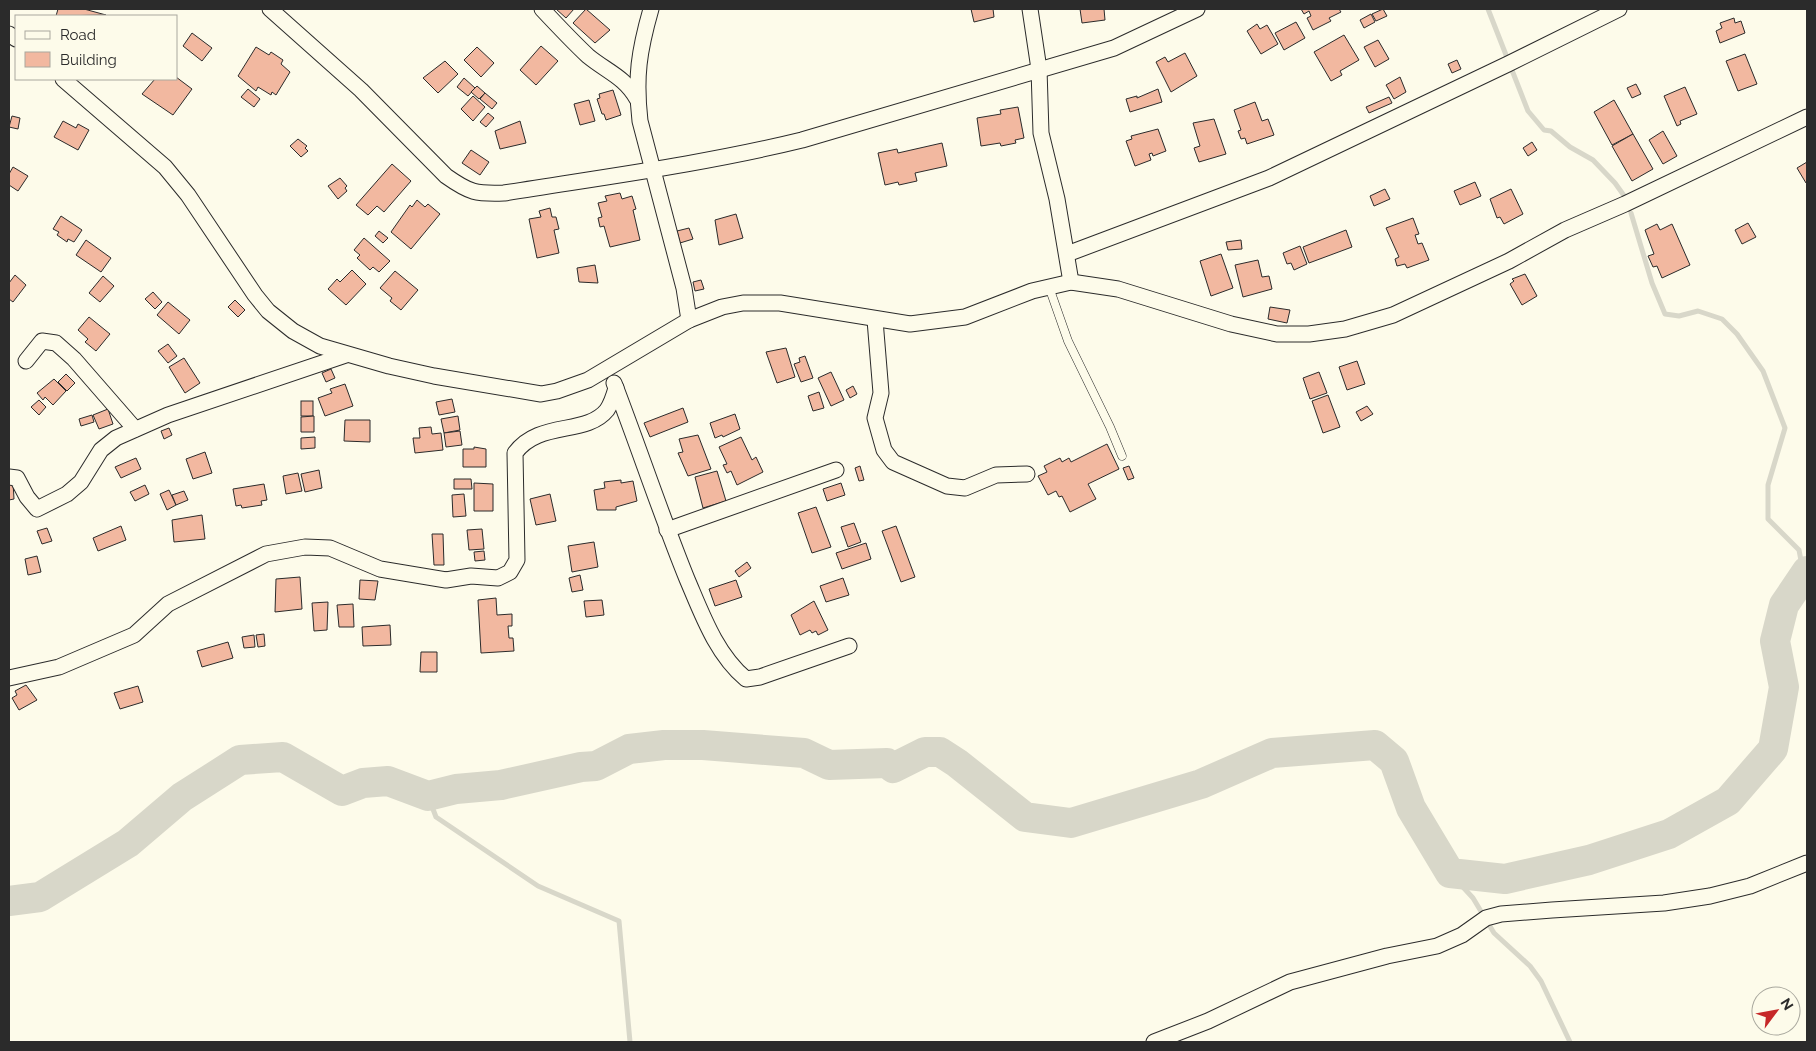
<svg xmlns="http://www.w3.org/2000/svg" width="1816" height="1051" viewBox="0 0 1816 1051" font-family="Raleway,sans-serif">
	<style>
		.lines { fill: none; stroke-linecap: round; stroke-linejoin: round }
		.stream { stroke: #d8d7c9; stroke-width: 5 }
		.river { stroke: #d8d7c9; stroke-width: 30 }
		.building { fill: #f2b8a0; stroke: #2b2b2b }
		.lane-casing { stroke: #2b2b2b; stroke-width: 9 }
		.street-casing { stroke: #2b2b2b; stroke-width: 17 }
		.lane { stroke: #fdfbea; stroke-width: 8 }
		.street { stroke: #fdfbea; stroke-width: 15 }
	</style>
	<rect width="100%" height="100%" fill="#fdfbea"/>
	<g class="lines">
		<!-- stream -->
		<g class="stream">
			<polyline points="1488,9 1528,111 1544,130 1551,131 1570,147 1593,160 1615,183 1625,197"/>
			<polyline points="1631,213 1652,283 1665,314 1679,316 1698,311 1722,319 1737,334 1763,371 1785,428 1768,485 1768,519 1799,550 1804,576"/>
			<polyline points="428,796 436,817 538,886 619,921 630,1042"/>
			<polyline points="1450,873 1473,898 1494,933 1530,966 1541,981 1570,1042"/>
		</g>
		<!-- river -->
		<polyline class="river" points="9,901 40,897 128,843 182,797 240,760 283,757 342,791 363,783 388,781 428,796 456,789 501,785 581,767 596,766 629,749 664,745 703,745 804,753 829,765 887,763 893,768 925,752 940,752 957,763 1025,817 1071,823 1201,784 1272,753 1375,745 1394,761 1411,808 1450,873 1505,879 1589,860 1669,834 1728,801 1773,749 1784,687 1775,641 1784,605 1807,571"/>
	</g>
	<!-- building -->
	<g class="building">
		<polygon points="58,9 84,9 106,15 56,16"/>
		<polygon points="556,9 574,9 566,18"/>
		<polygon points="586,9 610,30 595,43 573,23"/>
		<polygon points="971,9 993,9 994,17 974,22"/>
		<polygon points="1072,9 1104,9 1105,20 1082,23 1080,9"/>
		<polygon points="1301,9 1339,9 1341,12 1329,18 1331,21 1313,30 1307,18 1311,16 1309,11 1304,14"/>
		<polygon points="1383,9 1387,16 1376,21 1372,14"/>
		<polygon points="1371,14 1375,22 1364,28 1360,20"/>
		<polygon points="1734,18 1735,23 1741,21 1745,33 1720,43 1716,31 1722,28 1720,23"/>
		<polygon points="1296,22 1305,38 1284,50 1275,33"/>
		<polygon points="1257,24 1260,29 1267,25 1278,44 1261,54 1247,31"/>
		<polygon points="192,33 212,48 202,61 183,46"/>
		<polygon points="1344,35 1359,60 1340,71 1342,75 1331,81 1314,52"/>
		<polygon points="1378,40 1389,59 1375,67 1364,47"/>
		<polygon points="541,46 558,61 536,85 520,70"/>
		<polygon points="256,47 269,55 271,52 283,60 281,64 290,72 276,95 272,92 271,95 258,87 256,91 238,76"/>
		<polygon points="477,47 494,63 481,77 464,60"/>
		<polygon points="1185,53 1197,76 1171,92 1156,62 1165,57 1168,62"/>
		<polygon points="1745,54 1757,84 1738,91 1726,61"/>
		<polygon points="1457,60 1461,69 1452,73 1448,64"/>
		<polygon points="445,61 458,74 438,93 423,78"/>
		<polygon points="176,77 192,89 173,115 142,94 155,79 176,79"/>
		<polygon points="1400,77 1406,92 1394,99 1386,85"/>
		<polygon points="464,78 475,88 468,96 457,87"/>
		<polygon points="1636,84 1641,94 1632,98 1627,88"/>
		<polygon points="477,86 485,93 479,99 471,92"/>
		<polygon points="1685,87 1697,114 1680,121 1681,124 1677,126 1664,96"/>
		<polygon points="248,89 260,99 254,107 241,97"/>
		<polygon points="1158,89 1162,102 1130,112 1126,99 1137,96 1137,98"/>
		<polygon points="613,90 621,115 606,120 604,114 602,114 597,99 600,98 599,94"/>
		<polygon points="485,93 497,103 492,109 480,99"/>
		<polygon points="473,96 485,107 473,121 461,109"/>
		<polygon points="1389,97 1392,103 1369,113 1366,107"/>
		<polygon points="589,100 595,121 580,125 574,104"/>
		<polygon points="1614,100 1633,134 1612,145 1594,112"/>
		<polygon points="1255,102 1262,121 1268,119 1274,135 1247,144 1245,138 1241,139 1238,131 1241,130 1234,110"/>
		<polygon points="1018,107 1024,138 1015,140 1016,143 1001,146 1000,143 981,146 977,118 1001,114 1000,110"/>
		<polygon points="488,113 494,118 486,127 480,122"/>
		<polygon points="12,116 20,118 18,129 9,127"/>
		<polygon points="1214,119 1226,154 1199,162 1194,148 1200,146 1193,123"/>
		<polygon points="63,121 76,128 78,124 89,130 78,150 54,137"/>
		<polygon points="520,121 526,143 500,149 495,131"/>
		<polygon points="1158,129 1166,151 1153,156 1152,153 1149,154 1151,160 1135,166 1126,141 1132,139 1131,136"/>
		<polygon points="1663,131 1677,156 1663,164 1649,140"/>
		<polygon points="1633,134 1653,169 1632,181 1612,146"/>
		<polygon points="298,139 307,146 305,148 308,151 301,157 290,146"/>
		<polygon points="1532,142 1537,150 1528,156 1523,148"/>
		<polygon points="942,143 947,166 915,173 917,181 899,185 898,182 885,185 878,153 897,149 898,153"/>
		<polygon points="471,150 489,162 480,175 462,163"/>
		<polygon points="1807,162 1807,182 1806,183 1797,168"/>
		<polygon points="392,164 411,181 384,212 377,206 368,215 356,205"/>
		<polygon points="13,167 28,176 18,191 9,185 9,174"/>
		<polygon points="340,178 347,186 345,188 347,191 338,199 328,186"/>
		<polygon points="1475,182 1481,196 1460,205 1454,191"/>
		<polygon points="1385,189 1390,199 1374,206 1370,196"/>
		<polygon points="1511,189 1523,214 1504,224 1500,217 1497,218 1490,199"/>
		<polygon points="620,193 622,199 632,196 636,209 633,210 640,240 610,247 604,226 600,227 598,218 602,217 598,203 607,201 605,196"/>
		<polygon points="417,200 425,207 428,204 440,214 411,249 391,232 410,205 412,207"/>
		<polygon points="550,208 552,217 556,217 559,229 554,230 559,253 537,258 529,219 541,217 539,211"/>
		<polygon points="736,214 743,238 719,245 715,220"/>
		<polygon points="61,216 82,230 74,242 68,239 67,242 57,235 59,232 53,229"/>
		<polygon points="1413,218 1419,234 1415,235 1418,244 1422,243 1429,260 1407,268 1405,264 1397,266 1395,259 1399,257 1386,228"/>
		<polygon points="1748,223 1756,237 1742,244 1735,230"/>
		<polygon points="1657,224 1660,230 1672,224 1690,265 1662,278 1657,266 1653,267 1648,256 1654,254 1645,230"/>
		<polygon points="689,228 693,239 680,243 677,231"/>
		<polygon points="1346,230 1352,247 1309,263 1303,247"/>
		<polygon points="379,231 388,238 383,243 375,236"/>
		<polygon points="364,238 390,261 379,272 373,267 370,270 357,258 360,255 354,250"/>
		<polygon points="86,240 111,258 101,272 76,255"/>
		<polygon points="1241,240 1242,249 1228,250 1226,242"/>
		<polygon points="1300,246 1307,264 1294,270 1291,263 1287,264 1283,253"/>
		<polygon points="1221,254 1233,288 1211,296 1200,261"/>
		<polygon points="1258,260 1262,277 1269,276 1272,289 1243,297 1235,265"/>
		<polygon points="595,265 598,283 579,282 577,268"/>
		<polygon points="352,270 366,284 346,305 328,289 337,279 340,282"/>
		<polygon points="395,271 418,290 401,310 390,301 392,298 380,288"/>
		<polygon points="1525,274 1537,296 1522,305 1510,284 1514,281 1512,279"/>
		<polygon points="15,275 26,285 13,302 9,299 9,283"/>
		<polygon points="103,276 114,286 100,302 89,293"/>
		<polygon points="701,280 704,289 695,291 693,282"/>
		<polygon points="153,292 162,302 155,309 145,299"/>
		<polygon points="235,300 245,310 238,317 228,307"/>
		<polygon points="168,302 190,320 179,334 157,315"/>
		<polygon points="1270,307 1290,310 1287,323 1268,319"/>
		<polygon points="89,317 110,334 96,351 85,342 88,339 78,330"/>
		<polygon points="168,344 177,356 168,363 158,351"/>
		<polygon points="786,348 795,377 777,383 766,352"/>
		<polygon points="805,356 813,378 801,382 794,364 800,362 799,358"/>
		<polygon points="184,358 200,383 185,393 169,367"/>
		<polygon points="1357,361 1365,384 1347,390 1339,367"/>
		<polygon points="331,369 335,378 326,382 322,373"/>
		<polygon points="831,372 844,400 831,406 818,378"/>
		<polygon points="1319,372 1327,393 1310,399 1303,378"/>
		<polygon points="66,374 75,383 67,391 58,382"/>
		<polygon points="54,379 66,391 53,405 45,397 43,400 37,393"/>
		<polygon points="345,384 353,406 325,416 318,398 332,393 330,389"/>
		<polygon points="853,386 857,394 850,398 846,390"/>
		<polygon points="819,392 824,408 813,411 808,396"/>
		<polygon points="1328,395 1340,427 1323,433 1312,401"/>
		<polygon points="452,399 455,412 439,415 436,402"/>
		<polygon points="39,400 46,407 39,415 31,407"/>
		<rect x="301" y="401" width="12" height="15"/>
		<polygon points="1367,406 1373,414 1361,421 1356,412"/>
		<polygon points="683,408 688,422 650,437 644,423"/>
		<polygon points="108,409 113,424 99,429 93,415"/>
		<polygon points="735,414 740,429 723,437 722,435 715,438 710,423"/>
		<polygon points="92,415 94,422 81,426 79,419"/>
		<polygon points="314,416 314,432 301,432 301,417"/>
		<polygon points="458,416 460,430 444,433 441,419"/>
		<polygon points="345,420 370,420 370,442 344,441"/>
		<polygon points="431,427 432,434 441,433 443,450 415,453 413,438 420,438 419,428"/>
		<polygon points="169,428 172,435 164,439 161,431"/>
		<polygon points="460,431 462,445 446,447 444,433"/>
		<polygon points="698,435 711,469 688,476 678,453 683,452 679,439"/>
		<polygon points="315,437 315,448 301,449 301,438"/>
		<polygon points="741,437 752,460 756,457 763,472 737,485 731,471 727,473 723,465 727,464 719,447"/>
		<polygon points="1107,444 1119,469 1088,484 1096,499 1070,512 1062,496 1059,497 1056,491 1048,495 1038,476 1047,472 1044,466 1060,458 1062,462 1069,458 1071,462"/>
		<polygon points="474,447 486,449 486,467 463,467 463,449 474,449"/>
		<polygon points="205,452 212,473 193,479 186,459"/>
		<polygon points="136,458 141,469 121,478 115,467"/>
		<polygon points="860,466 864,480 859,481 855,468"/>
		<polygon points="1129,466 1134,478 1128,480 1123,468"/>
		<polygon points="319,470 322,488 305,492 301,474"/>
		<polygon points="717,471 726,501 703,508 695,477"/>
		<polygon points="298,473 302,491 286,494 283,476"/>
		<polygon points="454,479 471,479 472,489 454,489"/>
		<polygon points="621,480 621,483 633,481 637,501 616,507 616,510 597,510 594,490 605,488 604,482"/>
		<polygon points="13,482 14,499 9,500 9,483"/>
		<polygon points="474,483 493,484 493,511 474,511"/>
		<polygon points="841,483 845,495 827,501 823,489"/>
		<polygon points="264,484 267,500 261,501 262,505 242,508 241,505 236,506 233,489"/>
		<polygon points="145,485 149,494 135,501 130,492"/>
		<polygon points="169,490 176,505 167,510 160,494"/>
		<polygon points="184,491 188,500 176,505 172,495"/>
		<polygon points="464,494 466,516 453,517 452,495"/>
		<polygon points="550,494 556,521 536,525 530,499"/>
		<polygon points="816,507 831,547 812,553 798,513"/>
		<polygon points="202,515 205,539 174,542 172,520"/>
		<polygon points="854,523 861,542 848,547 841,527"/>
		<polygon points="121,526 126,540 98,551 93,538"/>
		<polygon points="896,526 915,577 901,582 882,531"/>
		<polygon points="47,528 52,541 42,544 37,531"/>
		<polygon points="482,529 484,549 469,550 467,530"/>
		<polygon points="432,534 443,534 444,565 434,565"/>
		<polygon points="594,542 598,567 572,572 568,546"/>
		<polygon points="866,543 871,559 842,569 836,553"/>
		<polygon points="484,551 485,560 475,561 474,552"/>
		<polygon points="37,556 41,572 28,575 25,559"/>
		<polygon points="747,562 751,568 739,577 735,571"/>
		<polygon points="580,575 583,590 572,592 569,578"/>
		<polygon points="300,577 302,609 275,612 276,579"/>
		<polygon points="843,578 849,595 826,602 820,586"/>
		<polygon points="360,580 378,581 375,600 359,599"/>
		<polygon points="736,580 742,597 715,606 709,589"/>
		<polygon points="496,598 497,615 512,614 512,626 508,626 509,638 513,638 514,651 481,653 478,600"/>
		<polygon points="602,600 604,615 586,617 584,601"/>
		<polygon points="814,601 828,630 818,635 816,631 812,633 810,630 800,635 791,615"/>
		<polygon points="328,602 327,630 314,631 312,603"/>
		<polygon points="353,604 354,627 339,627 337,605"/>
		<polygon points="390,625 391,645 363,646 362,627"/>
		<polygon points="264,634 265,646 258,647 256,635"/>
		<polygon points="254,635 255,647 244,648 242,637"/>
		<polygon points="228,642 233,658 202,667 197,651"/>
		<polygon points="421,652 437,652 437,672 420,672"/>
		<polygon points="26,685 37,700 19,710 12,698 17,695 15,691"/>
		<polygon points="138,686 143,702 120,709 114,693"/>
	</g>
	<g class="lines">
		<defs>
			<polyline id="lane" points="1049,287 1068,341 1110,427 1122,456"/>
			<g id="street">
				<path d="M270 9 361 90 446 176C470 193 476 194 504 193 603 177 704 164 802 140L1114 48 1197 9"/>
				<path d="M542 9C557 25 572 41 588 56 606 71 625 77 637 99"/>
				<path d="M651 9C639 51 635 77 640 121L684 288 689 320"/>
				<polyline points="1030,9 1039,69 1041,133 1057,199 1071,282"/>
				<polyline points="9,34 16,39"/>
				<polyline points="63,79 165,167 188,195 255,295 268,311 293,331 320,346 389,366 434,376 541,394 557,391 588,380 689,320 722,307 743,303 780,303 910,324 965,317 1032,291 1071,282 1118,289 1231,324 1277,334 1309,334 1345,329 1393,315 1509,261 1565,230 1625,204 1807,117"/>
				<polyline points="1067,254 1269,178 1508,64 1619,9"/>
				<polyline points="875,320 881,393 875,418 884,450 893,462 947,486 965,488 996,475 1027,474"/>
				<polyline points="26,361 42,341 56,343 74,359 135,429"/>
				<path d="M614 383C639 448 661 515 687 579 702 614 716 654 746 679L760 677 849 646"/>
				<polyline points="9,477 17,478 27,497 37,509 67,494 81,482 101,450 116,438 168,415 346,355"/>
				<polyline points="667,530 836,470"/>
				<path d="M9 678 59 667 134 635 168 604 266 554 305 547 330 548 380 569 446 580 471 576 498 578 510 572 517 560 515 453C539 420 586 436 607 410 611 404 614 395 616 388"/>
				<polyline points="1154,1042 1208,1021 1290,982 1387,956 1437,946 1462,935 1486,918 1501,914 1552,910 1664,903 1710,896 1750,886 1807,863"/>
			</g>
		</defs>
		<!-- lane casing -->
		<use href="#lane" class="lane-casing"/>
		<!-- street casing -->
		<use href="#street" class="street-casing"/>
		<!-- lane -->
		<use href="#lane" class="lane"/>
		<!-- street -->
		<use href="#street" class="street"/>
	</g>
	<!-- border -->
	<rect width="1816" height="1051" fill="none" stroke="#2b2b2b" stroke-width="20"/>
	<!-- legend -->
	<rect x="15" y="15" width="162" height="65" fill="#fdfbea" stroke="#a9a89e"/>
	<rect x="25" y="31" width="25" height="8" fill="#fdfbea" stroke="#a9a89e"/>
	<text x="60" y="40" font-size="15" fill="#2b2b2b">Road</text>
	<rect x="25" y="52" width="25" height="15" fill="#f2b8a0" stroke="#a9a89e"/>
	<text x="60" y="65" font-size="15" fill="#2b2b2b">Building</text>
	<!-- north arrow -->
	<g transform="translate(1776 1011) rotate(58)"><circle r="24" fill="#fdfbea" stroke="#a9a89e"/>
	<path d="M0-4L9 19L0 12L-9 19Z" fill="#c62828"/>
	<text y="-8" font-size="14" font-weight="bold" text-anchor="middle" fill="#2b2b2b">N</text>
	</g>
</svg>
